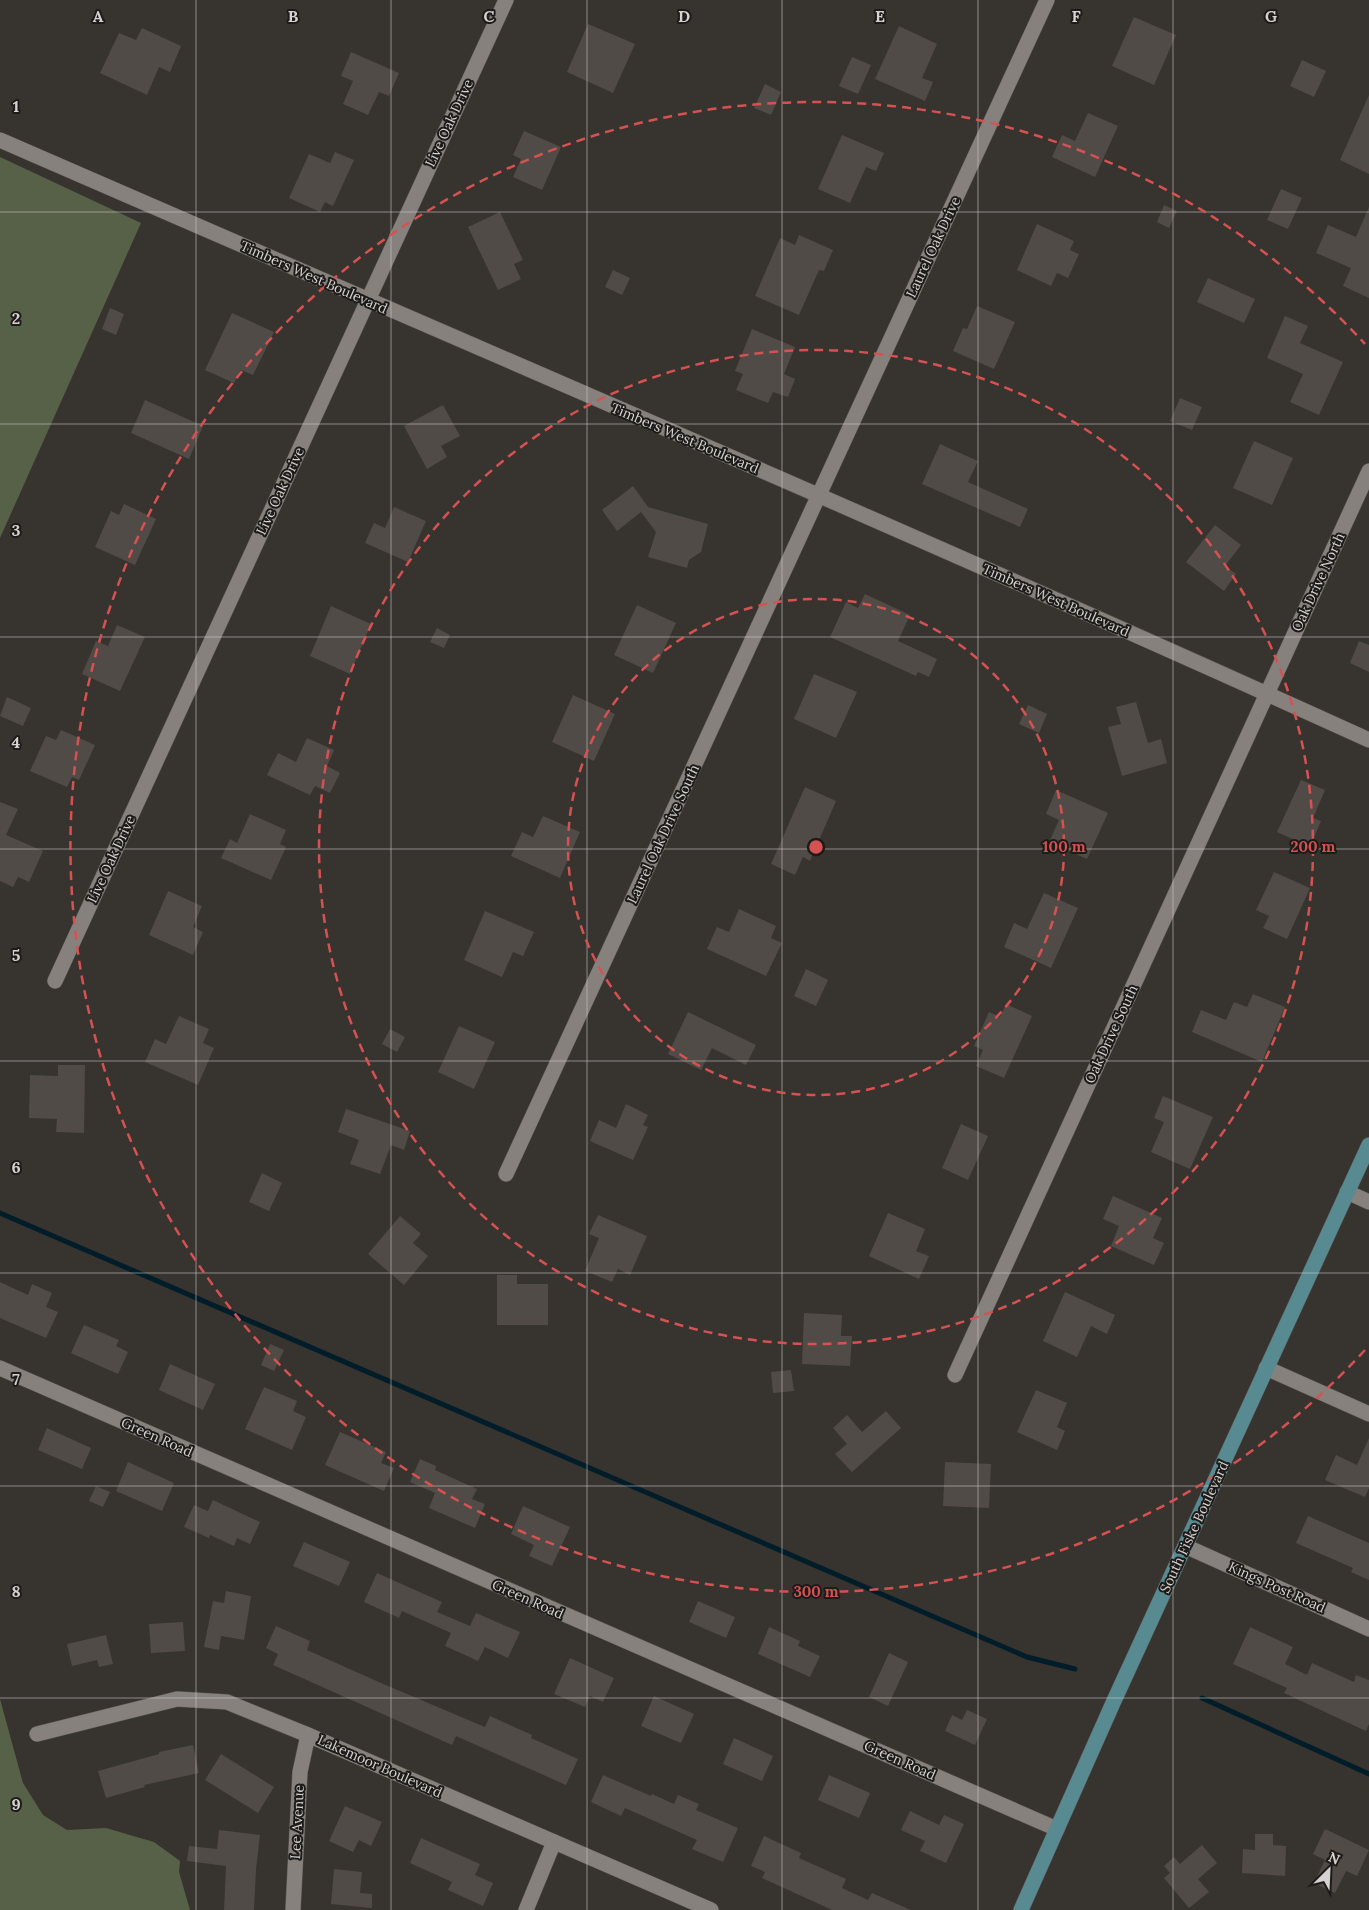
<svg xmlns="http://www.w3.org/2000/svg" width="1369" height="1910" viewBox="0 0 1369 1910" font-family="Lora,serif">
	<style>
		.green { fill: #566148 }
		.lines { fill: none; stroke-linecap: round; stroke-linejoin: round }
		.stream { stroke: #011d29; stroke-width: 5 }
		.building { fill: #504b46 }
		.minor-casing { stroke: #56524e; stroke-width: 16 }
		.major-casing { stroke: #56524e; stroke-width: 16 }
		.minor { stroke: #86817c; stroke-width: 15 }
		.major { stroke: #588a92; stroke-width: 15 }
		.grid { fill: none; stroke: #d5d2cf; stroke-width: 1; stroke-opacity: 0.55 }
		.ring { fill: none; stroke: #d65252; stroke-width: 2.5; stroke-dasharray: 9 6 }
		.labels { text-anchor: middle; stroke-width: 4; stroke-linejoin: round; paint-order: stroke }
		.street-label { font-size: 14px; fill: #d5d2cf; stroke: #1d1b19 }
		.grid-label { font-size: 16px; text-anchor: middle; font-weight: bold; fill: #d5d2cf; stroke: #1d1b19; stroke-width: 4; stroke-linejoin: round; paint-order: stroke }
		.centre { fill: #d65252; stroke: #1d1b19; stroke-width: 2.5 }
		.ring-label { font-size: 15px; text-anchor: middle; font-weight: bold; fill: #d65252; stroke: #1d1b19; stroke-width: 4; stroke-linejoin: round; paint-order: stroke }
	</style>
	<rect width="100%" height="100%" fill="#37332f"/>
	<!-- green -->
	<g class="green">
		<polygon points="0,157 141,223 0,538"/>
		<polygon points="0,1699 23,1783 43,1815 67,1830 106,1828 154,1842 180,1861 179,1872 190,1910 0,1910"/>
	</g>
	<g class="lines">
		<!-- stream -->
		<g class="stream">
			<polyline points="0,1213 1027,1657 1075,1669"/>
			<polyline points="1202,1698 1369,1774"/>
		</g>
	</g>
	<!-- building -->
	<g class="building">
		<polygon points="1134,17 1176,35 1154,85 1112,66"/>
		<polygon points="588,24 635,44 613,93 567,72"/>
		<polygon points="899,26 937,44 922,78 933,82 925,101 875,79"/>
		<polygon points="142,28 181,46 170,72 159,67 147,95 100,73 119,33 136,40"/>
		<polygon points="351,52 399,73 389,96 379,92 368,115 343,104 353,81 341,76"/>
		<polygon points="852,57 871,65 858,94 839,86"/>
		<polygon points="1302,60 1326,71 1314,97 1290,86"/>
		<polygon points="765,84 781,92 771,115 754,108"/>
		<polygon points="1369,95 1369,174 1340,160"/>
		<polygon points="1088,113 1118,126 1095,177 1052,157 1062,135 1075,141"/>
		<polygon points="524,131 561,147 542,190 513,177 521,159 513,155"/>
		<polygon points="842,135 884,153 876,171 866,167 850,203 818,189"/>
		<polygon points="335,152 354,160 333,206 325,202 320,212 289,198 309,154 330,163"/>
		<polygon points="1281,189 1302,198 1288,229 1267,220"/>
		<polygon points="1164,205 1177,211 1169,228 1157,222"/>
		<polygon points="1369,207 1369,298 1343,286 1351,268 1316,253 1328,225 1356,237"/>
		<polygon points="500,212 523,260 514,264 521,279 498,290 468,227"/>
		<polygon points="1037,224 1074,241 1070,250 1079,254 1068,278 1057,273 1051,286 1017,270"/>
		<polygon points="799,235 833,250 824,271 819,270 799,315 755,296 780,238 795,245"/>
		<polygon points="613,270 630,278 622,295 605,287"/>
		<polygon points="1208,278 1255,299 1244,323 1197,302"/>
		<polygon points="977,306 1015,322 994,369 953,351 963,328 967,329"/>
		<polygon points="110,308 124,314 116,335 102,329"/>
		<polygon points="232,313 274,332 253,375 241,370 234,383 205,370"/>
		<polygon points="1285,316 1308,326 1300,343 1343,362 1319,415 1290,402 1303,374 1267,358"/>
		<polygon points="752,329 795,347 784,374 795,379 788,397 773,392 768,403 736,390 743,374 735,371"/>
		<polygon points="1180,398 1202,407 1192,430 1170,421"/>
		<polygon points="145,400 203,426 189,459 131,433"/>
		<polygon points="443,405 460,436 441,446 447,457 427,469 404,426"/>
		<polygon points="1254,441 1293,458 1272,505 1233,488"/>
		<polygon points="940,444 978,461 968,482 1028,509 1020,527 922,484"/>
		<polygon points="633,486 648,507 708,524 701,552 689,560 687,568 648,557 656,532 641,512 617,531 602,510"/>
		<polygon points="124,504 156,519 135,565 95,547 111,511 119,515"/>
		<polygon points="394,507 426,521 408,562 365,543 374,523 385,528"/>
		<polygon points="1215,525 1241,545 1225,566 1236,574 1224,591 1186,562"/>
		<polygon points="865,594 910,615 898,641 937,659 929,677 918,672 916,676 830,637 846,602 858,608"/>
		<polygon points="637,605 676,623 653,673 614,655"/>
		<polygon points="331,606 371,624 350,674 310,656"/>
		<polygon points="117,625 145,637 120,691 82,674 96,641 108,646"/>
		<polygon points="437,628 450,635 444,648 430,642"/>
		<polygon points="1359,641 1369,645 1369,672 1350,663"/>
		<polygon points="814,674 857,692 836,738 794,719"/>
		<polygon points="573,695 615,714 594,761 552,742"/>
		<polygon points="7,697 31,708 23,726 0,716"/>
		<polygon points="1136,702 1148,743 1161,739 1167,763 1122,776 1108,727 1121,724 1116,707"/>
		<polygon points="1028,705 1047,714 1039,733 1019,724"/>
		<polygon points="61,730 95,745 79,780 72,777 67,787 30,771 46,736 56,740"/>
		<polygon points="307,738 334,750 327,766 340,773 330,793 315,786 310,795 267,775 278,753 296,762"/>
		<polygon points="1301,780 1325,790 1313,818 1321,821 1310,847 1277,832"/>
		<polygon points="805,787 836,801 810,861 803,857 795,875 771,864"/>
		<polygon points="1056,790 1108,813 1087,859 1049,842 1059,820 1046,814"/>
		<polygon points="0,802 18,809 6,835 43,851 29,882 18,877 13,887 0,881"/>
		<polygon points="250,814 286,830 280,844 286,847 271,880 221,858 230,839 237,843"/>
		<polygon points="543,816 580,832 560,878 511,856 522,832 533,837"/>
		<polygon points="1274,872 1310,888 1287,939 1263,928 1269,916 1256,910"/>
		<polygon points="168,891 202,906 193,927 203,932 193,955 149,935"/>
		<polygon points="1044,893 1078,908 1051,968 1004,947 1014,923 1027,929"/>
		<polygon points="739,909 776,926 771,938 782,943 766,976 707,949 717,927 729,932"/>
		<polygon points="485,911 534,932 523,956 513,952 502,977 464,960"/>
		<polygon points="806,969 828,980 816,1006 794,996"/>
		<polygon points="1253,994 1285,1007 1262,1062 1192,1032 1201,1010 1226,1020 1234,1002 1247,1007"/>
		<polygon points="1006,1004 1032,1016 1004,1078 976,1066 983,1050 974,1046 989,1012 1000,1017"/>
		<polygon points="688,1012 756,1045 746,1065 712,1048 701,1070 668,1054"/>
		<polygon points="179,1016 209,1029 203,1043 214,1048 198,1085 145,1062 155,1039 166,1044"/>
		<polygon points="459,1026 495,1042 474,1089 438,1072"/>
		<polygon points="390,1029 405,1037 397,1052 382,1044"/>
		<polygon points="58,1065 85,1065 84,1133 56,1132 57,1119 29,1118 30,1075 58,1076"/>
		<polygon points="1163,1096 1213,1117 1190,1169 1151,1152 1164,1122 1154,1118"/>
		<polygon points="626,1104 648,1115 643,1125 648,1127 633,1160 590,1141 599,1120 616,1128"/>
		<polygon points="346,1109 410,1131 404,1150 391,1145 380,1174 350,1164 359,1140 338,1132"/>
		<polygon points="961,1124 988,1136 968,1180 942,1168"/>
		<polygon points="262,1173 282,1183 269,1211 249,1202"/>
		<polygon points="1113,1196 1162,1218 1153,1238 1164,1243 1154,1265 1111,1246 1119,1226 1103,1219"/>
		<polygon points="888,1213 925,1229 916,1251 929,1256 919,1279 869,1256"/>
		<polygon points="598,1215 647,1236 630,1275 618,1269 612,1282 585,1271 599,1238 589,1234"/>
		<polygon points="400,1216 421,1234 413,1243 428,1256 404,1285 368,1254"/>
		<polygon points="497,1275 517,1275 517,1284 548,1284 548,1325 497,1325"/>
		<polygon points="0,1282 28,1295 32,1284 52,1293 46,1307 58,1312 46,1338 0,1318"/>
		<polygon points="1065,1292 1115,1315 1107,1334 1091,1326 1077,1357 1043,1341"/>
		<polygon points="804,1313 842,1315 841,1336 852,1336 850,1366 802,1364"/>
		<polygon points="84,1325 119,1340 116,1346 128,1352 118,1374 71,1353"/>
		<polygon points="270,1344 284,1350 274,1371 261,1365"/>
		<polygon points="170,1364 215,1384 203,1410 159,1390"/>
		<polygon points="791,1370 794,1391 773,1393 771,1372"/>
		<polygon points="264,1387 297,1401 293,1411 306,1417 292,1450 245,1429"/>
		<polygon points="1036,1390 1067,1403 1057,1427 1065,1431 1057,1450 1017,1432"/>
		<polygon points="886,1411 901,1428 852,1472 835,1454 847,1444 833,1428 847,1415 862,1432"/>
		<polygon points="47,1428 91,1448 82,1469 38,1450"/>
		<polygon points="340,1432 386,1452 381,1463 394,1468 384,1491 325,1465"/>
		<polygon points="1369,1438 1369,1488 1365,1497 1325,1480 1336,1455 1357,1465"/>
		<polygon points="420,1459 436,1466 435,1470 477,1489 472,1499 485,1504 475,1528 429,1508 435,1493 410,1482"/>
		<polygon points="128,1462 174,1483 162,1511 116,1491"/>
		<polygon points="945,1462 991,1464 989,1508 943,1506"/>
		<polygon points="96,1486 110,1492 103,1507 89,1501"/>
		<polygon points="213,1500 260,1522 250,1544 237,1538 234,1546 210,1535 209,1538 184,1527 194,1505 208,1511"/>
		<polygon points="523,1506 570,1527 552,1566 529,1556 534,1545 511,1534"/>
		<polygon points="1308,1516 1369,1543 1369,1580 1351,1572 1353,1568 1296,1543"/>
		<polygon points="304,1542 350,1562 339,1586 293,1566"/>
		<polygon points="377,1573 442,1602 437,1612 470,1626 476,1613 520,1632 508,1658 485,1647 478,1661 445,1646 451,1633 402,1611 399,1618 364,1602"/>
		<polygon points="226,1591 251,1596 244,1640 221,1636 219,1650 204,1647 213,1601 224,1603"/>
		<polygon points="698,1601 735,1617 726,1638 689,1622"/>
		<polygon points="183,1622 185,1651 151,1653 149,1624"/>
		<polygon points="276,1626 310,1641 307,1650 381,1683 485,1727 490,1716 532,1735 531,1738 578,1759 566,1785 456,1736 452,1745 273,1665 278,1654 266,1648"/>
		<polygon points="769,1627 800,1641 798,1646 820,1656 810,1677 758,1654"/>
		<polygon points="1250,1627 1293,1647 1285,1664 1307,1675 1312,1663 1354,1682 1356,1675 1369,1680 1369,1724 1366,1731 1284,1693 1287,1688 1233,1664"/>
		<polygon points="106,1635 113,1664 99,1667 97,1660 72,1666 67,1644"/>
		<polygon points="889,1653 908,1662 888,1706 869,1697"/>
		<polygon points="570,1658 614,1678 603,1702 590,1696 585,1707 554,1694"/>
		<polygon points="654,1696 694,1714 681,1743 641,1726"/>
		<polygon points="967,1710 987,1719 975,1745 945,1731 952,1715 962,1720"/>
		<polygon points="734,1738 773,1756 762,1781 723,1764"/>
		<polygon points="193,1745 199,1773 144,1785 145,1787 106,1798 98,1771 159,1754 159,1752"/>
		<polygon points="221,1754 274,1787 258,1813 205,1780"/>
		<polygon points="603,1775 651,1796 652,1794 674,1804 678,1795 699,1804 696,1810 738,1828 723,1862 692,1849 697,1840 625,1808 621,1816 591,1802"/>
		<polygon points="829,1775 870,1793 859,1818 818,1800"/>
		<polygon points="345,1806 382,1822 371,1846 359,1840 353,1852 329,1841"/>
		<polygon points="910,1811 939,1825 944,1815 964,1824 946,1863 920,1851 925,1841 901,1830"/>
		<polygon points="1325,1829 1369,1850 1357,1876 1346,1871 1335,1893 1314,1883 1325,1860 1313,1854"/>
		<polygon points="219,1830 260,1835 256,1869 254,1910 224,1910 226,1866 187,1861 189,1846 217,1849"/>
		<polygon points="1255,1834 1273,1834 1273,1845 1286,1846 1285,1876 1242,1873 1243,1849 1255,1850"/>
		<polygon points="764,1836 801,1853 799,1858 846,1879 842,1888 868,1900 872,1893 911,1910 832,1910 762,1878 765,1872 751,1866"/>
		<polygon points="421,1838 480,1864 475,1875 493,1883 483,1906 448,1890 452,1882 410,1863"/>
		<polygon points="1202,1845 1217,1863 1198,1879 1209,1892 1189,1908 1164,1878 1170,1873 1164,1866 1174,1857 1180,1864"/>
		<polygon points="334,1869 362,1872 360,1893 372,1894 372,1908 331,1904"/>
	</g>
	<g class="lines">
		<defs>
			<g id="minor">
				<path d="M0 140C457 339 915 534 1369 740"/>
				<polyline points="55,981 506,0"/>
				<polyline points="506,1174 1047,0"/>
				<polyline points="1347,1192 1369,1202"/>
				<polyline points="0,1368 1057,1829"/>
				<polyline points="1266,1368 1369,1414"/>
				<polyline points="955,1375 1369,471"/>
				<polyline points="1185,1546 1369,1629"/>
				<polyline points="37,1734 177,1699 227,1702 308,1735 711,1910"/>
				<polyline points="293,1910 300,1772 308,1735"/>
				<polyline points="526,1910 554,1842"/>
			</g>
			<polyline id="major" points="1021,1910 1113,1703 1369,1145"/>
		</defs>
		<!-- minor casing -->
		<use href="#minor" class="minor-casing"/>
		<!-- major casing -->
		<use href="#major" class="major-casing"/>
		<!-- minor -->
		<use href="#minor" class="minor"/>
		<!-- major -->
		<use href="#major" class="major"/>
	</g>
	<!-- grid -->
	<path class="grid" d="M196 0V1910M391 0V1910M587 0V1910M782 0V1910M978 0V1910M1173 0V1910M0 212H1369M0 424H1369M0 637H1369M0 849H1369M0 1061H1369M0 1273H1369M0 1486H1369M0 1698H1369"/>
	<!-- distance rings -->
	<g class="ring">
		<circle cx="816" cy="847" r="248"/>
		<circle cx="816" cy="847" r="497"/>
		<path d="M1365 1350A745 745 0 1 1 1365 344"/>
	</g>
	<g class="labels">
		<!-- street labels -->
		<g class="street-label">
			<text transform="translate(449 123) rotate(-65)" y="5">Live Oak Drive</text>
			<text transform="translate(933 247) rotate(-65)" y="5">Laurel Oak Drive</text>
			<text transform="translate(314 277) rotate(24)" y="5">Timbers West Boulevard</text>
			<text transform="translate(685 438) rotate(23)" y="5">Timbers West Boulevard</text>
			<text transform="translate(280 491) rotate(-65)" y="5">Live Oak Drive</text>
			<text transform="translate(1318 582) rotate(-65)" y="5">Oak Drive North</text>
			<text transform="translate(1056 600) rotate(24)" y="5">Timbers West Boulevard</text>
			<text transform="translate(663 834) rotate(-65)" y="5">Laurel Oak Drive South</text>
			<text transform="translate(111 859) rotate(-65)" y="5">Live Oak Drive</text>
			<text transform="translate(1111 1034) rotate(-65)" y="5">Oak Drive South</text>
			<text transform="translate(157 1437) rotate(24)" y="5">Green Road</text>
			<text transform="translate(1194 1527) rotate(-65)" y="5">South Fiske Boulevard</text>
			<text transform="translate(1277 1587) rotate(24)" y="5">Kings Post Road</text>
			<text transform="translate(528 1599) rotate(24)" y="5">Green Road</text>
			<text transform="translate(900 1760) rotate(24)" y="5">Green Road</text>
			<text transform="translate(380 1766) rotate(24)" y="5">Lakemoor Boulevard</text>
			<text transform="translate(297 1822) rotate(-87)" y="5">Lee Avenue</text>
		</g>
	</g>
	<g class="grid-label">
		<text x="98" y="22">A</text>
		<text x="293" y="22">B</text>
		<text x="489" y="22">C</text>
		<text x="684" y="22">D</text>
		<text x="880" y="22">E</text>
		<text x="1076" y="22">F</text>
		<text x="1271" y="22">G</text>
		<text x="16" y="112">1</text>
		<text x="16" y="324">2</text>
		<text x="16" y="536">3</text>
		<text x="16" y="748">4</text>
		<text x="16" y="961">5</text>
		<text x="16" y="1173">6</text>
		<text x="16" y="1385">7</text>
		<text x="16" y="1597">8</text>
		<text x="16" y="1810">9</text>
	</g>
	<circle cx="816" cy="847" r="8" class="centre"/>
	<g class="ring-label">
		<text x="1064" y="852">100 m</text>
		<text x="1313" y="852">200 m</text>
		<text x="816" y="1597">300 m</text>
	</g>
	<!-- north arrow -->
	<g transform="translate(1329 1870) rotate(24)" stroke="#1d1b19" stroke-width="4" paint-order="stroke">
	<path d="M0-4L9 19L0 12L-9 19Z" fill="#d5d2cf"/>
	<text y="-8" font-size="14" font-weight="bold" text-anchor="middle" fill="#d5d2cf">N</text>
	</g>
</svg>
